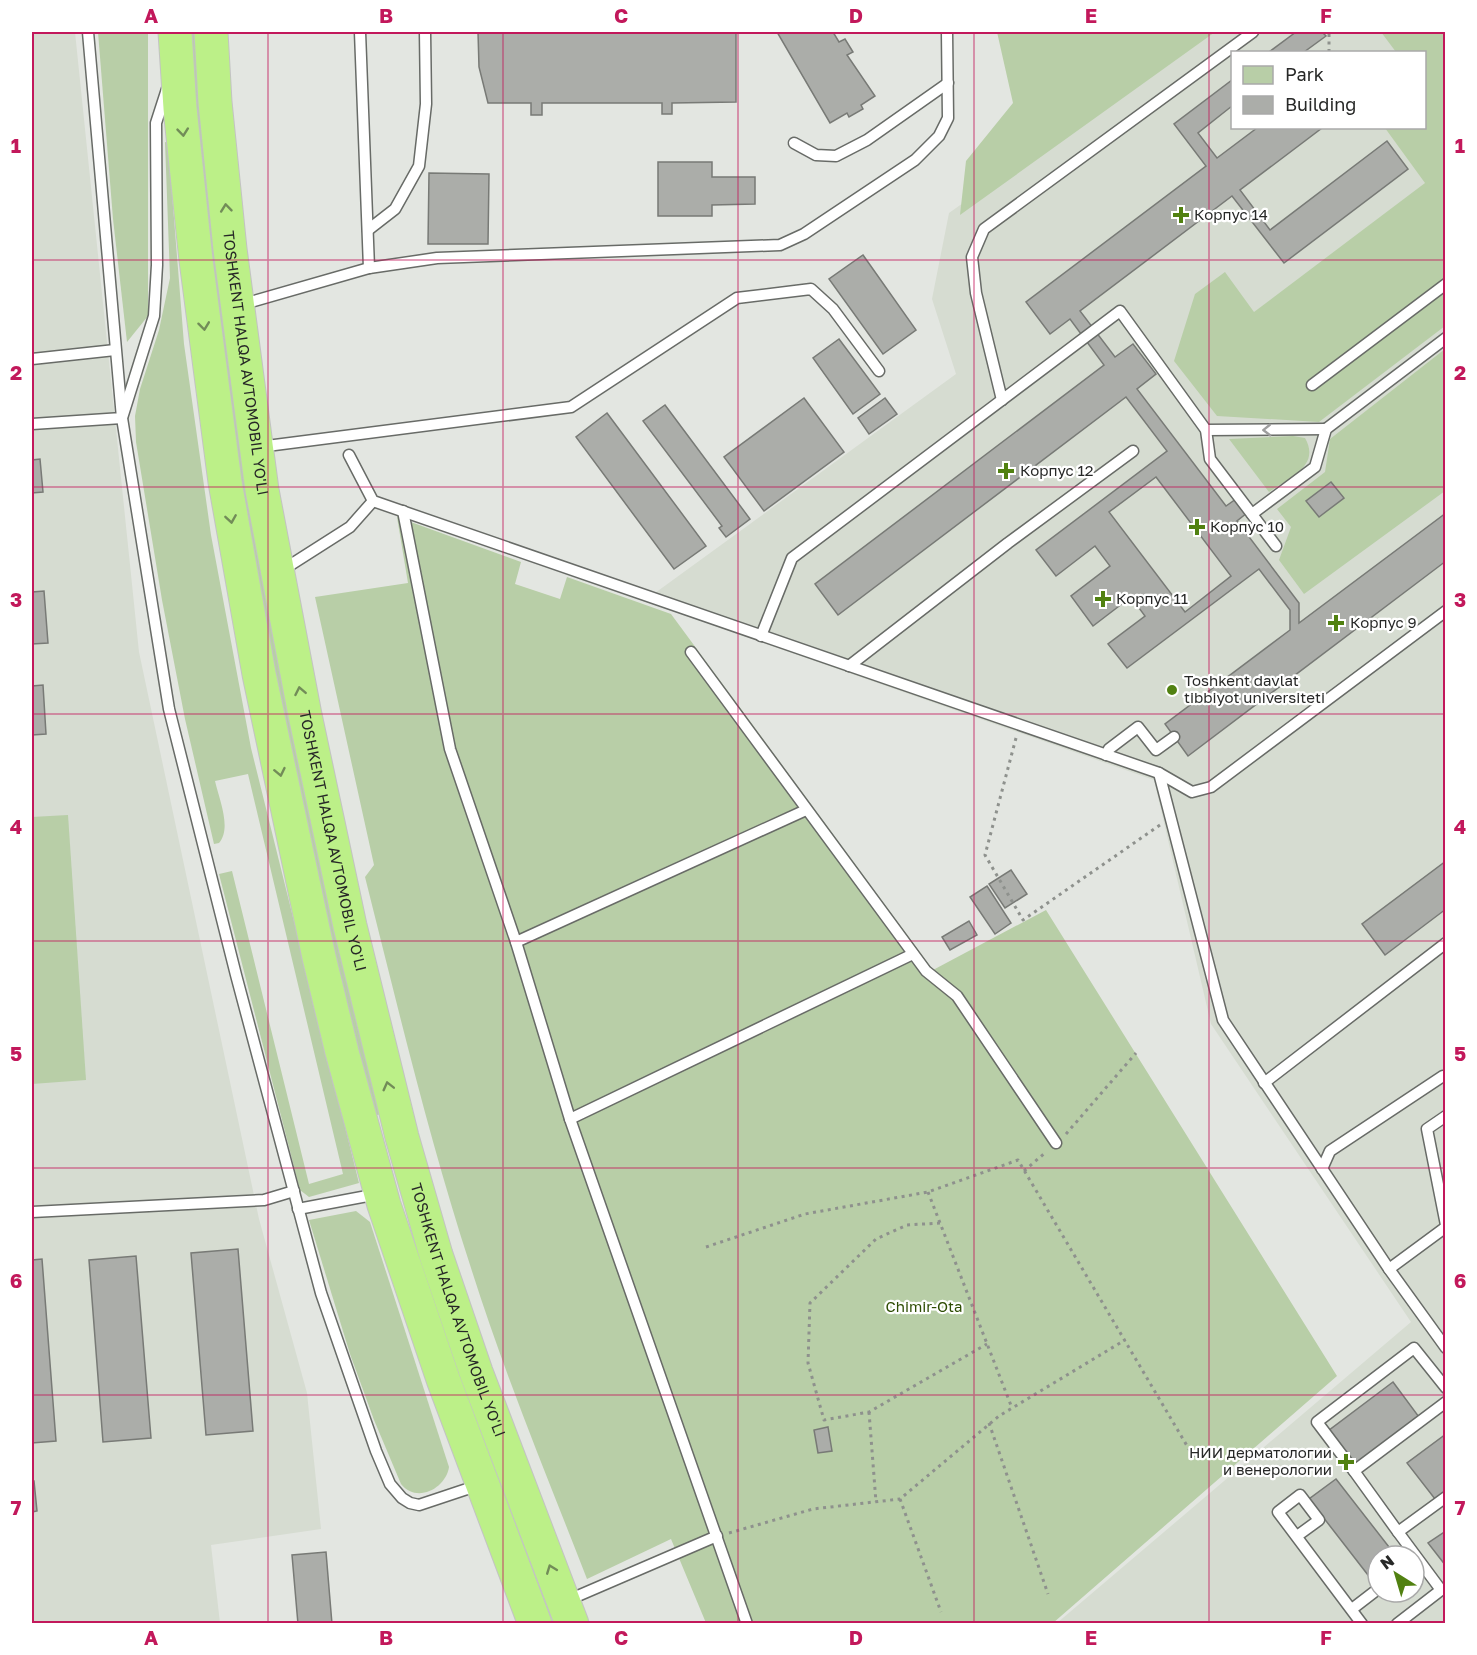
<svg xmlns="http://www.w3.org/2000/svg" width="1477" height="1655" viewBox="0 0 1477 1655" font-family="'Golos Text',sans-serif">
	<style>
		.built { fill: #d6dcd1; fill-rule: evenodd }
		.green { fill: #b8cea7 }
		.building { fill: #abada9; stroke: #787a76; stroke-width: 1.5; fill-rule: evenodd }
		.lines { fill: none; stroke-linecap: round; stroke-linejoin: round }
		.service-casing { stroke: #686b67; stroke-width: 13 }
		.trunk-casing { stroke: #c3c3c3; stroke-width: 35 }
		.path { stroke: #8e918d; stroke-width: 3; stroke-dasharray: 3 4.5; stroke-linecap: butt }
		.service { stroke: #fff; stroke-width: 10 }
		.trunk { stroke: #bcf088; stroke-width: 33 }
		.oneway { stroke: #728c58 }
		.oneway2 { stroke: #9e9e9e }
		.grid { fill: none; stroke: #c2185b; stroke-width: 1.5; stroke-opacity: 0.55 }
		.poi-dot { fill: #518111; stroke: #fff; stroke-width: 2 }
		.labels { text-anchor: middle; stroke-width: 4.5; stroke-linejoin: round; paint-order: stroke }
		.poi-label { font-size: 15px; fill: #272827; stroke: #fff; text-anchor: start }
		.street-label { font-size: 15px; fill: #272827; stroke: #fff }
		.park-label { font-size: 15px; fill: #2e4d03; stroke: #fff }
		.neatline { fill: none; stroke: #c2185b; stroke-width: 2 }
		.grid-label { font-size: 20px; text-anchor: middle; font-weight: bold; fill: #c2185b }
	</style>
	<rect width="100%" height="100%" fill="#e3e6e1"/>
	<!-- built -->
	<g class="built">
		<polygon points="32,32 75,32 139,652 259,1219 307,1393 321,1529 211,1545 220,1623 32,1624"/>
		<path d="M1202 32H1445V1623H1057L1411 1322 1211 1024 1154 780 644 601 956 374 932 299 949 213ZM1232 52H1424V128H1232ZM1378 1556H1414V1592H1378Z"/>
	</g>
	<!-- green -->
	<g class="green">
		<polygon points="98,32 148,32 148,316 127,342 113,219"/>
		<polygon points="187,32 197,32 382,1114 372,1116 337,978 237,487"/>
		<polygon points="997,32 1215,32 960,215 966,161 1013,103"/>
		<polygon points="1381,32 1445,32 1445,326 1319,422 1217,416 1174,361 1195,294 1225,272 1254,312 1425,183 1385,128 1424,128 1424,52 1396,52"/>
		<path d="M165 142 168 143 184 344 211 535 251 748 359 1183 309 1197 300 1190 219 874 232 871 309 1184 343 1174 248 774 215 781C219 799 232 828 219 843L214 844 185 719 162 600 136 442 135 416 140 389 159 330 170 278Z"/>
		<polygon points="1445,349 1445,491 1304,594 1279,560 1291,527 1277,509 1325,472 1330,439"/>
		<path d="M1293 436 1305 438C1321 466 1289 478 1269 492L1229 439Z"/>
		<path d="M397 517 521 562 515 584 560 599 567 577 671 614 933 970 1046 910 1337 1376 1053 1623H706L671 1539 587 1579C547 1476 504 1373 471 1268 429 1139 398 1008 365 877L374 865 315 597 408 583Z"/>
		<polygon points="68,815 86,1080 32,1084 32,817"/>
		<path d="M356 1211 370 1222 449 1467C446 1488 417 1504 401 1484L374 1420 350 1354 309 1220Z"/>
	</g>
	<!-- building -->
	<g class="building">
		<polygon points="478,32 736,32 736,102 672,103 672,114 662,114 662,103 542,103 542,115 531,115 531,103 488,103 479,67"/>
		<polygon points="777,32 833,32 839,42 845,39 853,52 847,55 875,96 861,105 863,109 849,117 847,113 830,123"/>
		<polygon points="1296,32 1322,32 1326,36 1304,52 1269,52"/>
		<path d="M1232 80V106L1198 133 1217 158 1257 128H1322L1240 190 1270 230 1387 141 1408 169 1284 263 1232 196 1080 311 1115 357 1133 344 1156 374 1137 389 1226 506 1236 499 1247 513 1237 521 1299 603V623L1446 513V561L1188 756 1165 724 1290 630V610L1259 569 1127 668 1108 644 1145 616 1131 597 1093 626 1071 596 1110 566 1095 546 1056 576 1036 550 1167 451 1126 397 838 615 815 584 1104 365 1070 319 1050 334 1026 302 1206 166 1174 124ZM1156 477 1231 576 1185 612 1109 512Z"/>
		<polygon points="658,162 712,162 712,177 755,177 755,204 712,205 712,216 658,216"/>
		<polygon points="429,173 489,174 488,244 428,244"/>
		<polygon points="863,255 916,330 883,354 829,279"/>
		<polygon points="839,339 880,394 853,414 813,358"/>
		<polygon points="804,398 844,452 764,511 724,457"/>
		<polygon points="885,398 897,414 869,434 858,418"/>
		<polygon points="665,405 750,519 726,537 719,528 722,526 643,421"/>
		<polygon points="607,413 706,546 674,569 576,437"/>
		<polygon points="40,459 43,492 32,493 32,460"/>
		<polygon points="1331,482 1344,498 1319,517 1306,501"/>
		<polygon points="44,591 48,643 32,644 32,592"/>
		<polygon points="43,685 46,734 32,735 32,686"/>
		<polygon points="1446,861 1446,909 1385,955 1362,924"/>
		<polygon points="1011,870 1027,894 1005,908 989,884"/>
		<polygon points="987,886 1011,923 995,934 970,897"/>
		<polygon points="969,921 977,935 950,950 942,937"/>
		<polygon points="238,1249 253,1431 206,1435 191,1253"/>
		<polygon points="136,1256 151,1438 103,1442 89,1260"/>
		<polygon points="42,1259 56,1441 32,1443 32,1260"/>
		<polygon points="1393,1382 1419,1417 1354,1465 1328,1431"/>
		<polygon points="828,1427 832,1451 818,1453 814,1430"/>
		<polygon points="1446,1434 1446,1491 1435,1499 1407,1463"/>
		<polygon points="1336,1479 1396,1556 1378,1556 1378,1581 1375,1584 1309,1499"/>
		<polygon points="32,1481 34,1481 37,1511 32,1512"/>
		<polygon points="1446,1531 1446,1566 1428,1543"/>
		<polygon points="326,1552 332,1624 298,1624 292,1555"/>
	</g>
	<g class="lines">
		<defs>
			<g id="service">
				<polyline points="360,32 369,268"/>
				<polyline points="167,89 156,123 157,265 154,316 122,418 169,709 236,975 321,1293 376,1451 390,1484 402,1498 410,1503 419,1505 479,1485"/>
				<polyline points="794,143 816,155 836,156 867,140 948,83"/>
				<polyline points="368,230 395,209 419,166 426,104 425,32"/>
				<polyline points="240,305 369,268 437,258 780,245 804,234 915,160 939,136 948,118 947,32"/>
				<polyline points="32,359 115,350"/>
				<polyline points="1312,385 1446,284"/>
				<polyline points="1002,400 976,293 972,257 984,229 1253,32"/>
				<polyline points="32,424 122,418 88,32"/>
				<polyline points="1206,430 1326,429"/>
				<polyline points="259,447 571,407 737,298 811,289 833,309 879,371"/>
				<polyline points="349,455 373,501 1159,773 1192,792 1211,787 1446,611"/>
				<polyline points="403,511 450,749 516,942 570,1119 747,1624"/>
				<polyline points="1252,514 1315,467 1326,429 1446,338"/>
				<polyline points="281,571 350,527 373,501"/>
				<polyline points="761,636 792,558 1120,311 1206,430 1210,459 1276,546"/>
				<polyline points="691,652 926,971 957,996 1056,1143"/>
				<polyline points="849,666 1008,543 1133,451"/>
				<polyline points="1106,755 1109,749 1138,727 1156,750 1174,737"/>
				<polyline points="1159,773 1223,1020 1389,1269 1446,1348"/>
				<polyline points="516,942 806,810"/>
				<polyline points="1264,1083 1446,943"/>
				<polyline points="1446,1116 1427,1129 1446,1225"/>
				<polyline points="570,1119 913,954"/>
				<polyline points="1322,1169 1330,1151 1443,1076"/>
				<polyline points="298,1209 378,1194"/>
				<polyline points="32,1212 264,1200 294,1191"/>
				<polyline points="1389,1269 1446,1227"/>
				<polyline points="1354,1471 1317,1422 1414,1348 1446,1388"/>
				<polyline points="1398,1532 1354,1471 1446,1402"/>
				<polyline points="1297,1536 1319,1520 1300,1495 1278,1512 1362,1624"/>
				<polyline points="566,1601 717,1536"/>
				<polyline points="1352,1609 1378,1589"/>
				<polyline points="1397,1624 1441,1590 1398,1532 1446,1497"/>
			</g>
			<g id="trunk">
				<polyline points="175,32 180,108 196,260 225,482 259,674 319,957 342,1052 384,1205 443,1379 535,1624"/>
				<path id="s1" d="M211 32 215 102 230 249 262 490 305 715 350 926 402 1137 436 1255 476 1372 572 1624"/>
			</g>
		</defs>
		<!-- service casing -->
		<use href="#service" class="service-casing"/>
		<!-- trunk casing -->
		<use href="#trunk" class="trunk-casing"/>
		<!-- path -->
		<g class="path">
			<polyline points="1329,52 1329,32"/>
			<polyline points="1016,738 985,855 1023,920 1160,825"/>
			<polyline points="1066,1134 1136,1053"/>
			<polyline points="1024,1171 1046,1152"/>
			<polyline points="928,1192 1012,1408"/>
			<polyline points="940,1223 907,1225 876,1239 810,1303 808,1363 824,1420 869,1412 987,1344"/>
			<polyline points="706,1247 805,1214 928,1192 1018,1160 1196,1461"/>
			<polyline points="869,1412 876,1502"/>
			<polyline points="989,1423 1048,1594"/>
			<polyline points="900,1499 941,1612"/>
			<polyline points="729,1533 813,1509 900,1499 999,1416 1125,1340"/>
		</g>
		<!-- service -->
		<use href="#service" class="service"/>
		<!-- trunk -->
		<use href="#trunk" class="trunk"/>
	</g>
	<!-- one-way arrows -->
	<defs><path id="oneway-chevron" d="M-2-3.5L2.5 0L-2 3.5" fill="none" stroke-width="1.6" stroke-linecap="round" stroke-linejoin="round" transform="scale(1.5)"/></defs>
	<g class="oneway">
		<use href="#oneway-chevron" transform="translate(183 132) rotate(84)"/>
		<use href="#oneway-chevron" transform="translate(226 208) rotate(-96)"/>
		<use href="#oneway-chevron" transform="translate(204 326) rotate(83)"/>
		<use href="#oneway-chevron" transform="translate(231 519) rotate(81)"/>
		<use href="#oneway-chevron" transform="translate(300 691) rotate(-101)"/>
		<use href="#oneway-chevron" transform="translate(280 772) rotate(78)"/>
		<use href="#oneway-chevron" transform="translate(388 1086) rotate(-104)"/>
		<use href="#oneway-chevron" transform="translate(551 1569) rotate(-111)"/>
	</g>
	<use class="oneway2" href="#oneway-chevron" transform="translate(1267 430) rotate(179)"/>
	<!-- grid -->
	<path class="grid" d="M268 32V1624M503 32V1624M738 32V1624M974 32V1624M1209 32V1624M32 260H1446M32 487H1446M32 714H1446M32 941H1446M32 1168H1446M32 1395H1446"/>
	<!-- markers -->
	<g class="poi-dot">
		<path d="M1178 206h6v6h6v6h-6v6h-6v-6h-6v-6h6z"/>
		<path d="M1003 462h6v6h6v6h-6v6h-6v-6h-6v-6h6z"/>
		<path d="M1194 518h6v6h6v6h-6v6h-6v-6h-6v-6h6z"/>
		<path d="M1100 590h6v6h6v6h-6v6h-6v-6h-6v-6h6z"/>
		<path d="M1333 614h6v6h6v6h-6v6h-6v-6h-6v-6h6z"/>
		<circle cx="1172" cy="690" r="6"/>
		<path d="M1343 1453h6v6h6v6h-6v6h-6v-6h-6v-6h6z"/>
	</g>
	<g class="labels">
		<!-- poi labels -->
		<g class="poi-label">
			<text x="1194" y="220">Корпус 14</text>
			<text x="1020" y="476">Корпус 12</text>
			<text x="1210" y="532">Корпус 10</text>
			<text x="1116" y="604">Корпус 11</text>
			<text x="1350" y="628">Корпус 9</text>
			<text x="1184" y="686">Toshkent davlat<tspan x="1184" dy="17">tibbiyot universiteti</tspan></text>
			<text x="1332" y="1458" text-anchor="end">НИИ дерматологии<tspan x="1332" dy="17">и венерологии</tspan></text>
		</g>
		<!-- street labels -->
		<g class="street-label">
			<text dy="5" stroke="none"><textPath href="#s1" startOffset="333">TOSHKENT HALQA AVTOMOBIL YO'LI</textPath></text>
			<text dy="5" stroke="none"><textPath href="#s1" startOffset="819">TOSHKENT HALQA AVTOMOBIL YO'LI</textPath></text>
			<text dy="5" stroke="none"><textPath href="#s1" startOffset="1305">TOSHKENT HALQA AVTOMOBIL YO'LI</textPath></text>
		</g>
		<!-- park labels -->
		<g class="park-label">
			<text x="924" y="1312">Chimir-Ota</text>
		</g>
	</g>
	<!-- border -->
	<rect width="1477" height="1655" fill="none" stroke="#ffffff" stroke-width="66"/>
	<!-- legend -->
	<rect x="1231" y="51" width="195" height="78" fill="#ffffff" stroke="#a9a9a9" stroke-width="1.5"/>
	<rect x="1243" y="66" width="30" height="18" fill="#b8cea7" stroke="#a9a9a9" stroke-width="1.5"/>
	<text x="1285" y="81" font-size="18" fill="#272827">Park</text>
	<rect x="1243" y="96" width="30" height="18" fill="#abada9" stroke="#a9a9a9" stroke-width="1.5"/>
	<text x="1285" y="111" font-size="18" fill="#272827">Building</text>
	<!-- north arrow -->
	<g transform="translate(1396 1574) rotate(323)"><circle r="28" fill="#ffffff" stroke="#a9a9a9" stroke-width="1.5"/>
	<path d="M0-4.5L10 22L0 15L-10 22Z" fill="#518111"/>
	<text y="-9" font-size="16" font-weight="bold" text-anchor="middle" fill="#272827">N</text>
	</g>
	<rect x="33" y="33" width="1411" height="1589" class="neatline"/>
	<g class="grid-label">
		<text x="151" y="23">A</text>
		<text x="386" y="23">B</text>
		<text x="621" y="23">C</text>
		<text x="856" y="23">D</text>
		<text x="1091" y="23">E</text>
		<text x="1326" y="23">F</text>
		<text x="16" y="153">1</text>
		<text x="1460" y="153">1</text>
		<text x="16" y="380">2</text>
		<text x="1460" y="380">2</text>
		<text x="16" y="607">3</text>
		<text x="1460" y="607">3</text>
		<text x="16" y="834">4</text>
		<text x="1460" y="834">4</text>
		<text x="16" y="1061">5</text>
		<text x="1460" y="1061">5</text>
		<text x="16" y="1288">6</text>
		<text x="1460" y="1288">6</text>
		<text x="16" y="1515">7</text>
		<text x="1460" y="1515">7</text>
		<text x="151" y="1645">A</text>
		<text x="386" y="1645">B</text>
		<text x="621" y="1645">C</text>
		<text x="856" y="1645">D</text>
		<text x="1091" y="1645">E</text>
		<text x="1326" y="1645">F</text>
	</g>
</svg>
